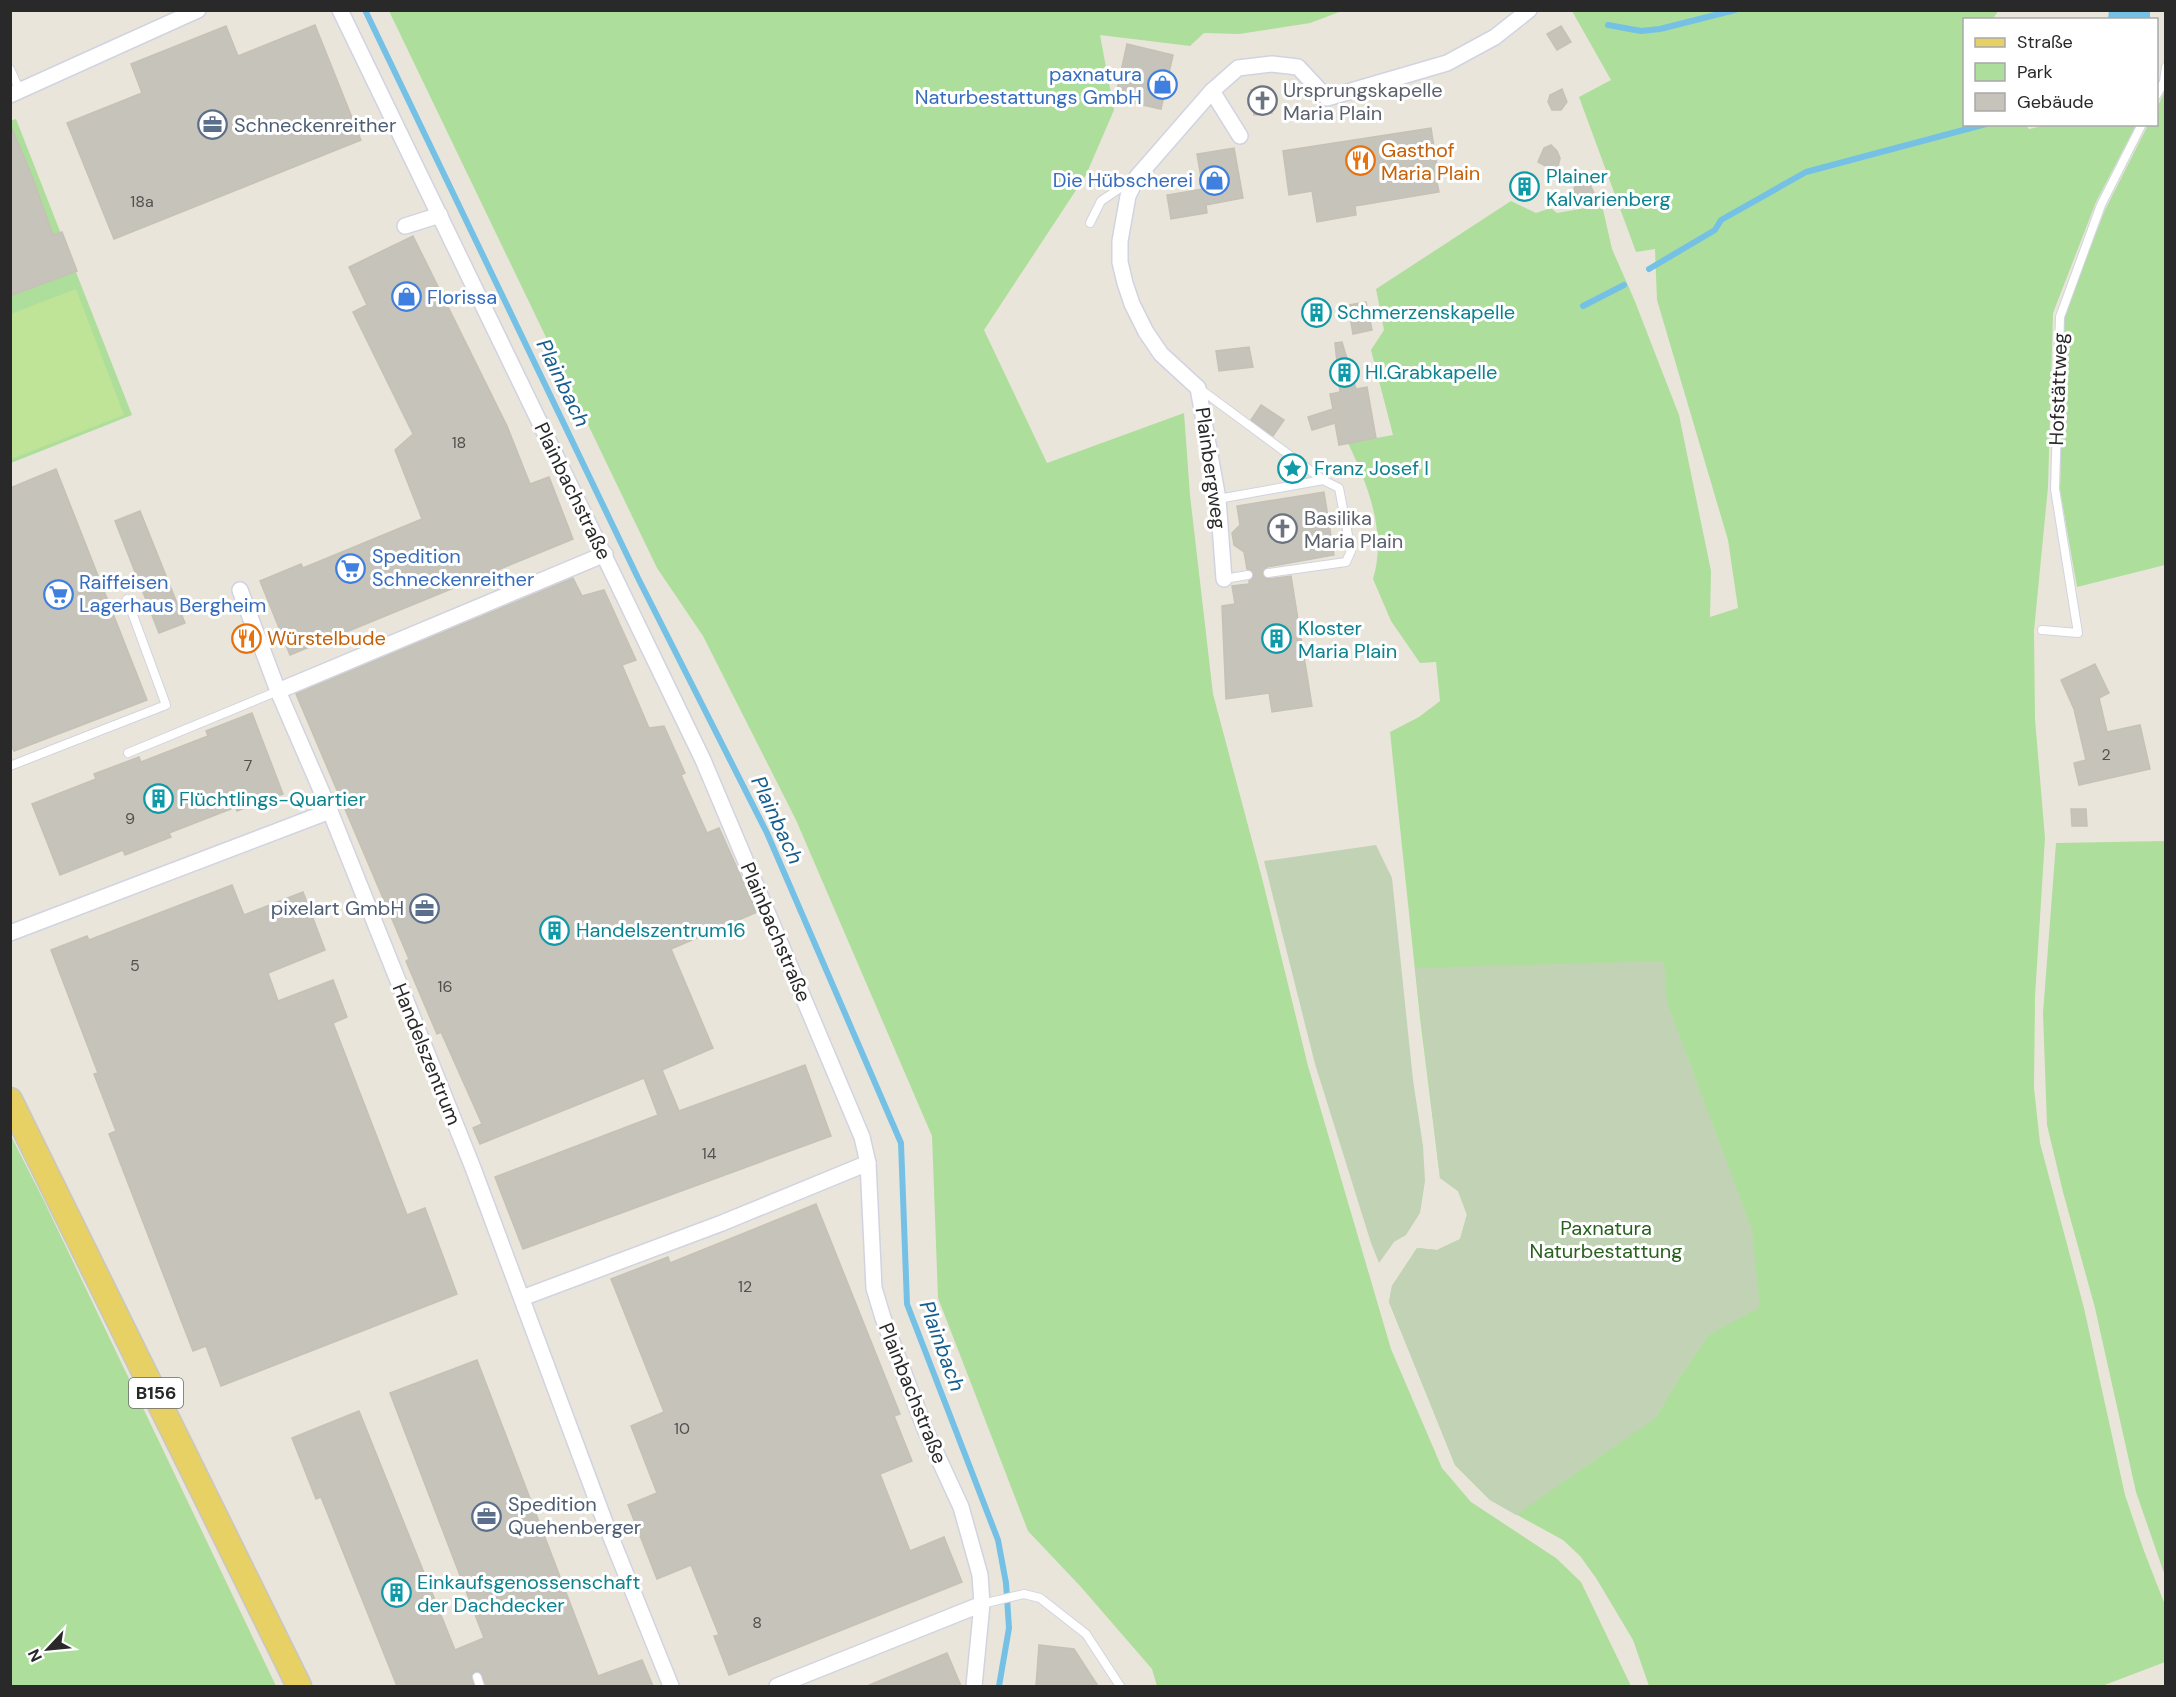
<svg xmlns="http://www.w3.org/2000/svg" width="2176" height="1697" viewBox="0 0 2176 1697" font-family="'DM Sans',sans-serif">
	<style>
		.green { fill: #aede9b }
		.cemetery { fill: #c1d3b4 }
		.pitch { fill: #bfe497 }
		.water { fill: #75c1e6 }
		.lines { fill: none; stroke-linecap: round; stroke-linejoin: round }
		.stream { stroke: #75c1e6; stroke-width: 6 }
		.building { fill: #c6c3ba; stroke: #c5c1b5; stroke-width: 1.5 }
		.service-casing { stroke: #d1d3e1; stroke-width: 10 }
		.minor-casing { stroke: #d1d3e1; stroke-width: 18 }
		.primary-casing { stroke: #c7c7c7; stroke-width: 27 }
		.service { stroke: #fff; stroke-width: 8 }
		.minor { stroke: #fff; stroke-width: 15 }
		.primary { stroke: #e7d064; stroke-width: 24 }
		.labels { text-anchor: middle; stroke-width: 6; stroke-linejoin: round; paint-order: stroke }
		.number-label { font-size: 16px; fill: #50504d }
		.shield { fill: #fff; stroke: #696969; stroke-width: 1.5 }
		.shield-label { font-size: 18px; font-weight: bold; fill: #292929 }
		.shop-label { font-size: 20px; fill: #366cbe; stroke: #fff; text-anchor: start }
		.worship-label { font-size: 20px; fill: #5b616d; stroke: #fff; text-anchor: start }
		.service-label { font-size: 20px; fill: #4e5e75; stroke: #fff; text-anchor: start }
		.food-label { font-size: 20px; fill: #c56008; stroke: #fff; text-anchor: start }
		.culture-label { font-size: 20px; fill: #0d838f; stroke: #fff; text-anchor: start }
		.street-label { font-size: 20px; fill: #292929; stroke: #fff }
		.park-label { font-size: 20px; fill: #28611e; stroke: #fff }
		.water-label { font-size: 21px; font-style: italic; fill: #165e90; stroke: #fff }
	</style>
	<rect width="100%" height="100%" fill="#eae5db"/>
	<!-- green -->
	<g class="green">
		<polygon points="389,11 1342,11 1310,23 1239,34 1204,33 1190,46 1100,35 1114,110 1086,175 984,330 1047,463 1184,413 1190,495 1213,694 1262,878 1308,1066 1391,1349 1442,1468 1471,1502 1556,1558 1581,1582 1631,1686 1157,1686 1152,1669 1081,1587 1028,1531 938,1298 932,1136 796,820 703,636 657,568"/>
		<path d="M1572 11H1998L1993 19 1964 20V124L2026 125 2029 129 2047 125H2134L2135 127 2096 202 2053 313 2048 487 2034 631 2035 719 2045 838 2035 997 2034 1088 2040 1143 2084 1308 2125 1495 2144 1551 2165 1605V1662L2102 1686H1649L1633 1640 1596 1578 1580 1556 1563 1540 1490 1500 1455 1465 1389 1302 1392 1286 1417 1248 1437 1250 1460 1239 1467 1215 1458 1191 1440 1178 1420 1018 1390 732 1419 717 1440 701 1436 662 1420 663 1391 621 1373 579C1387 533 1368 485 1348 443L1393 435 1371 350 1384 330 1376 289 1511 201 1536 213 1551 208 1557 213 1602 205 1612 249 1634 299 1679 415 1711 571 1710 617 1738 608 1728 540 1657 300 1655 249 1636 252 1579 97 1611 80Z"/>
		<polygon points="2165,90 2165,565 2077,587 2060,490 2064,316 2105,210 2148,125 2156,124 2157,108"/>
		<polygon points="16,119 132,415 11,463 10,121"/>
		<polygon points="2165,841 2166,841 2165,1576 2136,1492 2095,1308 2063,1192 2047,1125 2043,1013 2056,843"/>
		<polygon points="10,1134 44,1201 276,1686 11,1686"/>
	</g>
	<!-- cemetery -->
	<g class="cemetery">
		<polygon points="1376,845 1392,878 1413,1080 1423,1146 1425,1181 1420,1213 1406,1235 1394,1242 1379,1263 1371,1243 1315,1064 1264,861"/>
		<polygon points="1664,961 1667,1002 1752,1229 1760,1307 1709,1335 1677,1382 1656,1418 1516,1515 1490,1500 1455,1465 1389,1302 1392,1286 1417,1248 1437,1250 1460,1239 1467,1214 1458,1191 1440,1178 1415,968"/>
	</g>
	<!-- pitch -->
	<polygon class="pitch" points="76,289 124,415 11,459 11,314"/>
	<!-- water -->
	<polygon class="water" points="2109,10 2150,11 2150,20 2108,19"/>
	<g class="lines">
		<!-- stream -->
		<g class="stream">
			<polyline points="365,10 638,578 767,833 901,1143 907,1304 998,1540 1006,1583 1009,1628 999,1686"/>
			<polyline points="1608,25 1641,31 1660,29 1735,10"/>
			<polyline points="1649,269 1715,230 1721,220 1806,172 1986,124"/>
			<polyline points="1583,306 1624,285"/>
		</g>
	</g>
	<!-- building -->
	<g class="building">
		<polygon points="315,25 361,140 114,239 67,123 142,93 131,64 226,26 238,56"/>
		<polygon points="1561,26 1571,42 1557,50 1547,34"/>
		<polygon points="1127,44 1173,55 1161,109 1115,99"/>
		<polygon points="1269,88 1272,113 1254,115 1251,90"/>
		<polygon points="1562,89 1567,102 1561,110 1552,110 1548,102 1550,95"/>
		<polygon points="10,124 32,176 53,235 62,232 77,271 10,296"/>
		<polygon points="1431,128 1438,172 1435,173 1439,192 1355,206 1356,215 1317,222 1312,191 1289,195 1283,151"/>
		<polygon points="1551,145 1557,151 1560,158 1558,167 1551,169 1538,162 1544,148"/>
		<polygon points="1234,148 1243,198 1206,205 1207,213 1171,219 1167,195 1203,189 1197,154"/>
		<polygon points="1588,180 1594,193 1589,200 1582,202 1575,197 1574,188 1579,183"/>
		<polygon points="413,236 507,426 530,484 549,477 573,539 290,655 260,581 301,564 303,568 422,519 395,450 413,434 353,312 367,305 349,267"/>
		<polygon points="1318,300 1325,313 1323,320 1316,322 1310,319 1307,312 1308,305"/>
		<polygon points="1366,302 1372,330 1353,334 1348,305"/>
		<polygon points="1342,342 1356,389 1367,387 1376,438 1339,445 1335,423 1312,430 1308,417 1333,409 1330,394 1340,392 1335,343"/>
		<polygon points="1249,347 1253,367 1219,371 1216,351"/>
		<polygon points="1261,405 1284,420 1273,436 1251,420"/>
		<polygon points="56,469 147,700 14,751 10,743 10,488"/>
		<polygon points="1324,492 1334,555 1267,567 1262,573 1264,577 1268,579 1291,576 1312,706 1272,712 1269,693 1226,699 1222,606 1235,604 1232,586 1249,584 1249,581 1252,579 1254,575 1252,571 1247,569 1244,552 1234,545 1232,533 1240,525 1237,506"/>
		<polygon points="140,511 185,623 159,633 115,521"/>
		<polygon points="573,578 582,596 604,590 636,660 622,665 649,728 664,726 685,773 681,775 707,833 719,828 757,912 671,949 713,1048 662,1070 679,1111 805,1065 831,1136 523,1249 495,1177 658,1115 644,1078 480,1144 473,1128 482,1124 441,1032 437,1034 406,961 409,959 296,694"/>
		<polygon points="2095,664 2109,693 2099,698 2107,732 2140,725 2150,769 2079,785 2074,763 2086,760 2074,709 2061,680"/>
		<polygon points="252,713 283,794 237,811 236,807 169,833 171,837 125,855 123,850 60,875 32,804 96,779 94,774 139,757 141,762 208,736 206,731"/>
		<polygon points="2071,809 2086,809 2087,826 2072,826"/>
		<polygon points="232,885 244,915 303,892 325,950 268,973 278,1001 333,980 347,1017 333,1023 407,1215 425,1208 457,1294 221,1386 206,1346 193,1351 109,1134 116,1131 94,1074 98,1073 51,950 87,936 89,940"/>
		<polygon points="816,1204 900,1414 894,1416 912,1461 880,1474 910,1551 944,1537 962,1582 729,1675 714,1636 719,1635 691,1565 657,1579 628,1505 657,1493 631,1426 664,1412 611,1279 668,1257 670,1263"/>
		<polygon points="477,1360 598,1676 642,1660 653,1686 486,1686 482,1675 478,1671 471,1675 474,1686 397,1686 321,1497 316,1499 292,1438 359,1411 455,1650 484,1638 390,1393"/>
		<polygon points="1039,1645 1074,1649 1098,1686 1036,1686"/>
		<polygon points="947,1653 961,1686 867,1686"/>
	</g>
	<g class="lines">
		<defs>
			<g id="service">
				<polyline points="10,69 20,91"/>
				<polyline points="2156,96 2164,82 2166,67"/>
				<polyline points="1090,223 1101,201 1132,180"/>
				<polyline points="1200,389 1323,480 1339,488 1351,551 1346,562 1268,573"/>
				<polyline points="1218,499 1323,480"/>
				<polyline points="1224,579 1248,575"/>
				<polyline points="2042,630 2078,633 2055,489 2060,317 2101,205 2142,124"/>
				<polyline points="128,753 278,691"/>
				<polyline points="10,766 166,705 127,599"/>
				<polyline points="982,1604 1024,1594 1040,1598 1086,1634 1120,1686"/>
				<polyline points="477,1677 480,1686"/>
			</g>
			<g id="minor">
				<polyline points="340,10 703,760 862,1137 868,1163 874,1288 883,1318 925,1429 961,1507 980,1575 982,1604 974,1686"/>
				<polyline points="1212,91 1240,136"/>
				<polyline points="10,95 198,10"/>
				<polyline points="405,226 440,215"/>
				<polyline points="1224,579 1218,499 1198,388 1161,354 1146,332 1132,304 1125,283 1120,262 1120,241 1128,196 1137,177 1212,91 1238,68 1272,64 1298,67 1327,98 1447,63 1495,37 1529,10"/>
				<polyline points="240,590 278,691 330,811 473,1168 606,1525 671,1686"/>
				<polyline points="278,691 605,554"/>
				<polyline points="10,933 330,811"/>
				<polyline points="522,1298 722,1223 868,1163"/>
				<polyline points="777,1686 982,1604"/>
			</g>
			<polyline id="primary" points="10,1100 299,1686"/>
		</defs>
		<!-- service casing -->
		<use href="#service" class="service-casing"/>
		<!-- minor casing -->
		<use href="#minor" class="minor-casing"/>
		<!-- primary casing -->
		<use href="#primary" class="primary-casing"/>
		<!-- service -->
		<use href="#service" class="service"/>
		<!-- minor -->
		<use href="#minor" class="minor"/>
		<!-- primary -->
		<use href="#primary" class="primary"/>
	</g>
	<!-- icons -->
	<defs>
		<symbol id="shop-ring" viewBox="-11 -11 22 22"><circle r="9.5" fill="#fff" stroke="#3f7fe0" stroke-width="1.5"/><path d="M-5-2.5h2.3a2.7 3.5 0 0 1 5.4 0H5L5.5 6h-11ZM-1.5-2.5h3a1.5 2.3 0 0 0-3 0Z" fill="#3f7fe0"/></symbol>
		<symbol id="church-ring" viewBox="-11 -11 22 22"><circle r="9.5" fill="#fff" stroke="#6b7280" stroke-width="1.5"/><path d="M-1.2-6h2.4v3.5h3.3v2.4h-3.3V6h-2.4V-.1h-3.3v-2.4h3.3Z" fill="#6b7280"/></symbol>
		<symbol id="office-ring" viewBox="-11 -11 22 22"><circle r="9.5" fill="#fff" stroke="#5c6f8a" stroke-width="1.5"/><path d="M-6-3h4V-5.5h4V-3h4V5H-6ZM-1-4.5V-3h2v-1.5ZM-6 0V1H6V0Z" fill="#5c6f8a"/></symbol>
		<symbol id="restaurant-ring" viewBox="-11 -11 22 22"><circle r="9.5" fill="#fff" stroke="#e8710a" stroke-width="1.5"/><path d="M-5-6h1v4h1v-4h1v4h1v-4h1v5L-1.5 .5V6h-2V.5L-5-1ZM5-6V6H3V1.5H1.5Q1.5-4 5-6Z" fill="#e8710a"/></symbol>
		<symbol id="building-ring" viewBox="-11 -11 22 22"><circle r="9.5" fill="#fff" stroke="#0f9aa8" stroke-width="1.5"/><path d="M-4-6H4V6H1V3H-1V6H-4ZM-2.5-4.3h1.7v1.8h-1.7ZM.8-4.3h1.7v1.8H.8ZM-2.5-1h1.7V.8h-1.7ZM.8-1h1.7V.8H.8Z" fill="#0f9aa8"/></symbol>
		<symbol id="sight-ring" viewBox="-11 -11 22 22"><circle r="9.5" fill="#fff" stroke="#0f9aa8" stroke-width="1.5"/><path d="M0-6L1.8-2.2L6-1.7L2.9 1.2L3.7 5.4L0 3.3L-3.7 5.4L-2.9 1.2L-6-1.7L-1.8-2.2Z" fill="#0f9aa8"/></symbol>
		<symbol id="supermarket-ring" viewBox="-11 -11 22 22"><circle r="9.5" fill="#fff" stroke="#3f7fe0" stroke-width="1.5"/><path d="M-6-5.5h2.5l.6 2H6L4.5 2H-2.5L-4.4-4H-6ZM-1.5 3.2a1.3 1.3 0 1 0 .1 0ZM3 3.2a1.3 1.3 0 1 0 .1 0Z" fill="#3f7fe0"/></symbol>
	</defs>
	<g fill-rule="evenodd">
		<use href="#shop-ring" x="1146" y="68" width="33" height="33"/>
		<use href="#church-ring" x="1246" y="84" width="33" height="33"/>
		<use href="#office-ring" x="196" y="108" width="33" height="33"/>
		<use href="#restaurant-ring" x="1344" y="144" width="33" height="33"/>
		<use href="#shop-ring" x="1198" y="164" width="33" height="33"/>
		<use href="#building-ring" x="1508" y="170" width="33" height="33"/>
		<use href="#shop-ring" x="390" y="280" width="33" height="33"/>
		<use href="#building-ring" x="1300" y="296" width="33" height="33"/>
		<use href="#building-ring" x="1328" y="356" width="33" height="33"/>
		<use href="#sight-ring" x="1276" y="452" width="33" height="33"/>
		<use href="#church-ring" x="1266" y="512" width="33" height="33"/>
		<use href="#supermarket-ring" x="334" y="552" width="33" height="33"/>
		<use href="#supermarket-ring" x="42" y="578" width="33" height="33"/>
		<use href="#restaurant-ring" x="230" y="622" width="33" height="33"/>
		<use href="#building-ring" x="1260" y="622" width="33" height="33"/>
		<use href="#building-ring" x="142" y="782" width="33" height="33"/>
		<use href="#office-ring" x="408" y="892" width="33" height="33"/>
		<use href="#building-ring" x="538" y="914" width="33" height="33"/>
		<use href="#office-ring" x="470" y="1500" width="33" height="33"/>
		<use href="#building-ring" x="380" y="1576" width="33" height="33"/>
	</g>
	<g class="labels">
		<!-- number labels -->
		<g class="number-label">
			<text x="142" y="207">18a</text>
			<text x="459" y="448">18</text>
			<text x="2106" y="760">2</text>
			<text x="248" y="771">7</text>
			<text x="130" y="824">9</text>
			<text x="135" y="971">5</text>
			<text x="445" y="992">16</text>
			<text x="709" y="1159">14</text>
			<text x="745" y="1292">12</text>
			<text x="682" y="1434">10</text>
			<text x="757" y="1628">8</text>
		</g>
		<!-- shield labels -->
		<rect class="shield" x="129" y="1378" width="54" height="30" rx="4.5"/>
		<g class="shield-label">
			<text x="156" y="1399">B156</text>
		</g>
		<!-- shop labels -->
		<g class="shop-label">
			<text x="1142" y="81" text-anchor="end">paxnatura<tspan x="1142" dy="23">Naturbestattungs GmbH</tspan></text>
			<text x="1193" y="187" text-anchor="end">Die Hübscherei</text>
			<text x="427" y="304">Florissa</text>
			<text x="372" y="563">Spedition<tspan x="372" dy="23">Schneckenreither</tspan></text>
			<text x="79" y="589">Raiffeisen<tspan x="79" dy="23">Lagerhaus Bergheim</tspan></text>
		</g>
		<!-- worship labels -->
		<g class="worship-label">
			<text x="1283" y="97">Ursprungskapelle<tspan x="1283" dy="23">Maria Plain</tspan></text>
			<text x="1304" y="525">Basilika<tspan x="1304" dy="23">Maria Plain</tspan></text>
		</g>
		<!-- service labels -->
		<g class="service-label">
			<text x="234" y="132">Schneckenreither</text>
			<text x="404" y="915" text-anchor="end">pixelart GmbH</text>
			<text x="508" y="1511">Spedition<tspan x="508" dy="23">Quehenberger</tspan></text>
		</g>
		<!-- food labels -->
		<g class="food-label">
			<text x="1381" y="157">Gasthof<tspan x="1381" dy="23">Maria Plain</tspan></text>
			<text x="267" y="645">Würstelbude</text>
		</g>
		<!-- culture labels -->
		<g class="culture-label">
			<text x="1546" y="183">Plainer<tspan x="1546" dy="23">Kalvarienberg</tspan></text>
			<text x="1337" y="319">Schmerzenskapelle</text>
			<text x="1365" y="379">Hl.Grabkapelle</text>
			<text x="1314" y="475">Franz Josef I</text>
			<text x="1298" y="635">Kloster<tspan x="1298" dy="23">Maria Plain</tspan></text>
			<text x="179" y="806">Flüchtlings-Quartier</text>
			<text x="576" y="937">Handelszentrum16</text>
			<text x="417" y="1589">Einkaufsgenossenschaft<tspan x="417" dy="23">der Dachdecker</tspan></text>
		</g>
		<!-- street labels -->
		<g class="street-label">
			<text transform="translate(2058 389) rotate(-88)" y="7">Hofstättweg</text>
			<text transform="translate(1211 468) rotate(82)" y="7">Plainbergweg</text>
			<text transform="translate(573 491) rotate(64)" y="7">Plainbachstraße</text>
			<text transform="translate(776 932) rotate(67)" y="7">Plainbachstraße</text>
			<text transform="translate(427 1054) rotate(68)" y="7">Handelszentrum</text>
			<text transform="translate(913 1393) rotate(68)" y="7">Plainbachstraße</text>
		</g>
		<!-- park labels -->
		<g class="park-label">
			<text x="1606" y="1235">Paxnatura<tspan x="1606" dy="23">Naturbestattung</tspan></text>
		</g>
		<!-- water labels -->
		<g class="water-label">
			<text transform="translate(563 383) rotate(64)" y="7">Plainbach</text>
			<text transform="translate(777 820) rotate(65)" y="7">Plainbach</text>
			<text transform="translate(942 1346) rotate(70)" y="7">Plainbach</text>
		</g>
	</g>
	<!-- border -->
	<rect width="2176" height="1697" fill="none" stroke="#292929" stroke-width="24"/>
	<!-- legend -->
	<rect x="1963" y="18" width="195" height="108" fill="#ffffff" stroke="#a9a9a9" stroke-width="1.5"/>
	<rect x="1975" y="38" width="30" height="9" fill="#e7d064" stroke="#a9a9a9" stroke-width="1.5"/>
	<text x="2017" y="48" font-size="18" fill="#292929">Straße</text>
	<rect x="1975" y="63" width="30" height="18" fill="#aede9b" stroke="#a9a9a9" stroke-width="1.5"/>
	<text x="2017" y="78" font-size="18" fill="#292929">Park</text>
	<rect x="1975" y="93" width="30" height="18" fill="#c6c3ba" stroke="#a9a9a9" stroke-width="1.5"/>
	<text x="2017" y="108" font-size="18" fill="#292929">Gebäude</text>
	<!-- north arrow -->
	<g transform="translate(48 1649) rotate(244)" stroke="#ffffff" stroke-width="4.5" paint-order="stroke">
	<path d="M0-4.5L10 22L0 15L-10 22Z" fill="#292929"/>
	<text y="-9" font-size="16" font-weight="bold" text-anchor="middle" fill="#292929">N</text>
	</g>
</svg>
